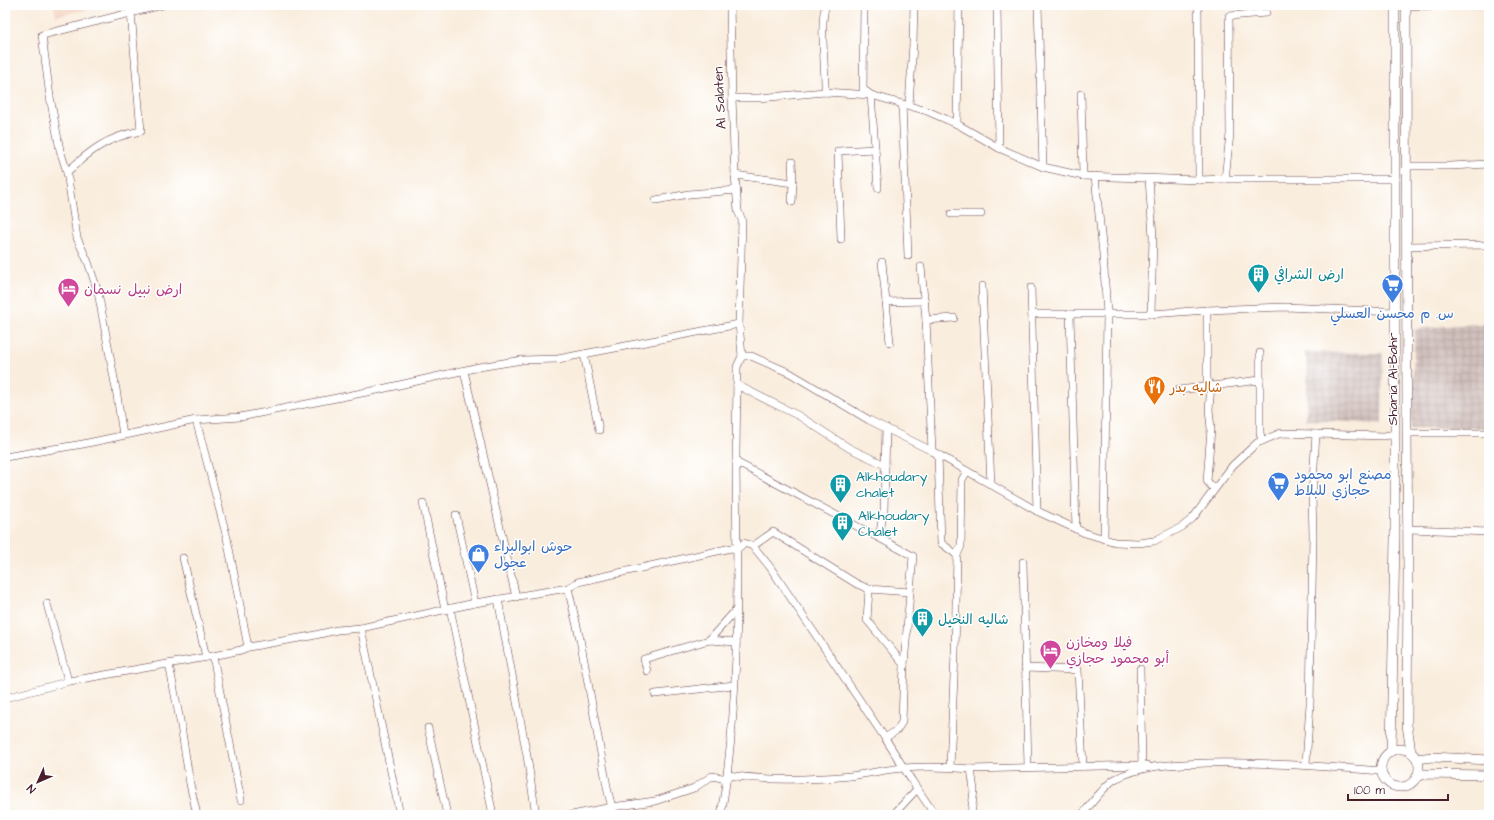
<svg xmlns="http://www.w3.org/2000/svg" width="1494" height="820" viewBox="0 0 1494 820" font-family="'Architects Daughter','Playpen Sans Arabic',sans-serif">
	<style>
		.built { fill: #f4d3c0 }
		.industrial { fill: url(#industrial-grid) }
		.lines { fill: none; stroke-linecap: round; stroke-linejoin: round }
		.minor-casing { stroke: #643e46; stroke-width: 8 }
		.secondary-casing { stroke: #643e46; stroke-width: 10 }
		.minor { stroke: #fff; stroke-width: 7 }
		.secondary { stroke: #fff; stroke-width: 9 }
		.labels { text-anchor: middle; stroke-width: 3; stroke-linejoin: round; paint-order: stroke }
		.street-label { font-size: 14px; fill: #4a1f2b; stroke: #fff }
		.culture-label { font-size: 14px; fill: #0d838f; stroke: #fff; text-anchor: start }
		.hotel-label { font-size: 14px; fill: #b23c85; stroke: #fff; text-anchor: start }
		.shop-label { font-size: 14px; fill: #366cbe; stroke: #fff; text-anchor: start }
		.food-label { font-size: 14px; fill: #c56008; stroke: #fff; text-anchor: start }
	</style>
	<defs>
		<pattern id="industrial-grid" width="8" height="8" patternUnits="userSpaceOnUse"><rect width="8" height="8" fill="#d0c0bc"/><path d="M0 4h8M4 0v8" fill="none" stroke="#b4a5a2"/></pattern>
	</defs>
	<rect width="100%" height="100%" fill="#fff"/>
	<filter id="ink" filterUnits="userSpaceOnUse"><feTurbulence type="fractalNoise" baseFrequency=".025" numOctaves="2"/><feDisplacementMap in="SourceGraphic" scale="8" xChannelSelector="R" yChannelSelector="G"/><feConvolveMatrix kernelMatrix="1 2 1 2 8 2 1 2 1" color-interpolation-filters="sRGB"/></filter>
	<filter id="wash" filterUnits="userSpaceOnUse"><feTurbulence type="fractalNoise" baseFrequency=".012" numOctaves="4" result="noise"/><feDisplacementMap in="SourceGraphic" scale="16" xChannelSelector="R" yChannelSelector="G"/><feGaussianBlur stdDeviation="0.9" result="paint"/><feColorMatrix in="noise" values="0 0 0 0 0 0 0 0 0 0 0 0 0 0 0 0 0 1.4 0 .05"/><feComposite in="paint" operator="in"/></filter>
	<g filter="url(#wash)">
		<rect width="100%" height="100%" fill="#f9eddd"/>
		<!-- built -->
		<polygon class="built" points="54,5 110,5 56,16"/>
		<!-- industrial -->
		<g class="industrial">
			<polygon points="1489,324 1489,428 1411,428 1415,329 1457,325"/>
			<polygon points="1304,352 1383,353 1382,425 1352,422 1306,420 1308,366"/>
		</g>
	</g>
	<g filter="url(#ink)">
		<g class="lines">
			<defs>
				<g id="minor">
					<polyline points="864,5 863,89 871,95 878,188"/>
					<polyline points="997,5 999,148"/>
					<polyline points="1038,5 1043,167"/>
					<polyline points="1198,5 1199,180"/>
					<polyline points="1406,6 1478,5"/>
					<path d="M825 92C826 72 819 21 826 5"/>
					<polyline points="1081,94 1083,176"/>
					<polyline points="732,98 759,98 825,92 871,95 927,111 957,124 999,148 1043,167 1083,176 1199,180 1225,179 1396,179"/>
					<polyline points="902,104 908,256"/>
					<polyline points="909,105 913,44 914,5"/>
					<polyline points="957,124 959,5"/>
					<polyline points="792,162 793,183"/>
					<polyline points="1406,166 1450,166 1489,164"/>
					<path d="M67 172C91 150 107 137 141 131L131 12"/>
					<polyline points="735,175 793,183 792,202"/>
					<polyline points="1095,176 1103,254 1107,314 1104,539"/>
					<polyline points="1149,179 1153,237 1151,314"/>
					<polyline points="1225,179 1230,134 1229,16 1266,13"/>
					<polyline points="656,200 689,194 737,190"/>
					<polyline points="951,214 981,214"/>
					<polyline points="841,239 838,151 875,149"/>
					<polyline points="1406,246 1489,245"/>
					<polyline points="882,262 890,342"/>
					<polyline points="921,267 926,320 932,451"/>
					<polyline points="982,286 991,484"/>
					<polyline points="1031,288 1037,511"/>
					<polyline points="886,302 925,301"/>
					<polyline points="1207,310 1286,307 1394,312"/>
					<polyline points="1032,314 1151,314 1207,310 1207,380 1211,386 1209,409 1211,429 1207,481 1214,489"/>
					<polyline points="1070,314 1076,529"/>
					<polyline points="926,320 954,318"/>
					<polyline points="1260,353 1260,433 1262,441"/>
					<polyline points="584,354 599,430"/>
					<polyline points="742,356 751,356 790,373 869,420 932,451 1037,511 1085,533 1115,542 1138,543 1154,541 1182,527 1193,518 1233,465 1257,443 1281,433 1384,436 1395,434"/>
					<polyline points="464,371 516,597"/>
					<polyline points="737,385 799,416 849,448 885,465"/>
					<polyline points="1179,390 1260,380"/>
					<polyline points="196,420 227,538 248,647"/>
					<polyline points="1407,433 1489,433"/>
					<polyline points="123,435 116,389 98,292 88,262 77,238 67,172 60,150 50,97 42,35 162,5"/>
					<polyline points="938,455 941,543 957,555 955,653 950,767"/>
					<polyline points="5,457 83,444 196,420 240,417 377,390 479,367 522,360 558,359 739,324"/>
					<polyline points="736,462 913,556 904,665 902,722 897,730 885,738"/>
					<polyline points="423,503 445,610"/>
					<polyline points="456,515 475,603"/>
					<polyline points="1408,529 1489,532"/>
					<polyline points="879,537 884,510 886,428"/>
					<polyline points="753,546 773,532 857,584 869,589 867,620 904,665"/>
					<polyline points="957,555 961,546 962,480 967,471"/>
					<polyline points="183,558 206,657"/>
					<polyline points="1023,562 1028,767"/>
					<polyline points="568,588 580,639 608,792 614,815"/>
					<polyline points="869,589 910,592"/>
					<polyline points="498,599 527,756 536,815"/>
					<polyline points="47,604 68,681"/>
					<polyline points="450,608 492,810 491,815"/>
					<polyline points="361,628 400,815"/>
					<polyline points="709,640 736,610"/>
					<polyline points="213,656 241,800"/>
					<polyline points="169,664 181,726 190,784 197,815"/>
					<polyline points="1025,668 1078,670 1083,766"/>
					<polyline points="1140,669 1142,765"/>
					<polyline points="647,671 644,659 709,640 736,642"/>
					<polyline points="655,694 734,685"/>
					<polyline points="5,698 70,681 213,656 241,650 248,647 311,636 337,630 361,628 475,603 568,588 578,582 731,548 737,549 744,543 753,546 770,567 885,738 912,781 935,815"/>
					<polyline points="428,728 447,815"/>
					<polyline points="1306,764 1310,704 1313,535 1312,496 1316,434"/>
					<polyline points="971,769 1147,765"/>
					<path d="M727 775C768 781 809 780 850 776 868 774 886 769 904 768 926 766 949 767 971 769L974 790 971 815"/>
					<polyline points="572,815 612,807 655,801 694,788 712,776 727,779"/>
					<path d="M721 815C741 700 737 581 736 464 736 432 737 399 737 367L742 356 739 324 742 220 738 211 735 175 732 98 730 5"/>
					<polyline points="893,815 917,789"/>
					<path d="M1082 815C1090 805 1105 785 1115 779 1143 764 1177 764 1208 763 1266 762 1323 766 1382 771"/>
				</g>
				<g id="secondary">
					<polyline points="1406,5 1407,433 1408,574 1407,725 1411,752"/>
					<circle cx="1400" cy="768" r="19"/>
					<polyline points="1391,751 1395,538 1395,5"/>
					<polyline points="1417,759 1432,757 1489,760"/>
					<polyline points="1416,778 1424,774 1489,775"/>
				</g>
			</defs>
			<!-- minor casing -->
			<use href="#minor" class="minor-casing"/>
			<!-- secondary casing -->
			<use href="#secondary" class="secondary-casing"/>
			<!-- minor -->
			<use href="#minor" class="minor"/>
			<!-- secondary -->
			<use href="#secondary" class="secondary"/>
		</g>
	</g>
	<!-- icons -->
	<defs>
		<symbol id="building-pin" viewBox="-11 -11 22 30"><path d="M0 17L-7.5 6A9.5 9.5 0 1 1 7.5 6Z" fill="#0f9aa8" stroke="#fff"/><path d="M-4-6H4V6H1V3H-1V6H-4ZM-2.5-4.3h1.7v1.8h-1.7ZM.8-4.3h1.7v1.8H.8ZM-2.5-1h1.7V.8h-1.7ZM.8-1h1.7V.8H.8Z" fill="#fff"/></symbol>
		<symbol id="supermarket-pin" viewBox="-11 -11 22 30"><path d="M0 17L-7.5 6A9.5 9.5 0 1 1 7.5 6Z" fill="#3f7fe0" stroke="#fff"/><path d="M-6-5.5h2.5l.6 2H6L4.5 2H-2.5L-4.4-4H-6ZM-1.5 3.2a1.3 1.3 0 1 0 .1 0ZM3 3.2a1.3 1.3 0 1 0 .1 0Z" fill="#fff"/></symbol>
		<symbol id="hotel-pin" viewBox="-11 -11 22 30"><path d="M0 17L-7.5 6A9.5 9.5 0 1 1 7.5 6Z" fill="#d1479c" stroke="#fff"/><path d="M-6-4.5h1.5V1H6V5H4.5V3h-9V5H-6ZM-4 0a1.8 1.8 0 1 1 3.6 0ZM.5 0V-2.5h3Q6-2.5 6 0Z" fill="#fff"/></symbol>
		<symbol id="restaurant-pin" viewBox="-11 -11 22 30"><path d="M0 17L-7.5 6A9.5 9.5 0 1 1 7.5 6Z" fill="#e8710a" stroke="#fff"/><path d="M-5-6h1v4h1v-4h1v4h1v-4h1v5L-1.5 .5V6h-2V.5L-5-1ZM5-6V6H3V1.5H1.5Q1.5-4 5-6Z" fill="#fff"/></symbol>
		<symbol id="shop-pin" viewBox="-11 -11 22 30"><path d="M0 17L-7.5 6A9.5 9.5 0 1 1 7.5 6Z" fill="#3f7fe0" stroke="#fff"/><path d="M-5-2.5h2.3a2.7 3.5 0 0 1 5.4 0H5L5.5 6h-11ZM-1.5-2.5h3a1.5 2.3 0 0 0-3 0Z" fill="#fff"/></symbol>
	</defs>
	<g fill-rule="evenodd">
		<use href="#building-pin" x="1246" y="262" width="25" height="34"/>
		<use href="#supermarket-pin" x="1380" y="272" width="25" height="34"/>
		<use href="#hotel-pin" x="56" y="276" width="25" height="34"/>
		<use href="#restaurant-pin" x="1142" y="374" width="25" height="34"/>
		<use href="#supermarket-pin" x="1266" y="470" width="25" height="34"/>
		<use href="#building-pin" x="828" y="472" width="25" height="34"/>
		<use href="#building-pin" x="830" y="510" width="25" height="34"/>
		<use href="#shop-pin" x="466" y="542" width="25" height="34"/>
		<use href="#building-pin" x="910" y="606" width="25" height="34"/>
		<use href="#hotel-pin" x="1038" y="638" width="25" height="34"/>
	</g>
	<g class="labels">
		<!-- street labels -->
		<g class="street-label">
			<text transform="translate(719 98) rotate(-93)" y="5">Al Salaten</text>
			<text transform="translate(1392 379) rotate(-90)" y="5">Sharia Al-Bahr</text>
		</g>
		<!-- culture labels -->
		<g class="culture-label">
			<text x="1274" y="279">ارض الشرافي</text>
			<text x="856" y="481">Alkhoudary<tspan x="856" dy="16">chalet</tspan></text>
			<text x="858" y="520">Alkhoudary<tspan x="858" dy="16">Chalet</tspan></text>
			<text x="938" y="624">شاليه النخيل</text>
		</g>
		<!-- hotel labels -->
		<g class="hotel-label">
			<text x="84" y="294">ارض نبيل نسمان</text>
			<text x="1066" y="647">فيلا ومخازن<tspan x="1066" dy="16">أبو محمود حجازي</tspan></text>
		</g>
		<!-- shop labels -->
		<g class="shop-label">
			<text x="1392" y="318" text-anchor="middle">س. م محسن العسلي</text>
			<text x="1294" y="479">مصنع ابو محمود<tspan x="1294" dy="16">حجازي للبلاط</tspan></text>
			<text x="494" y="551">حوش ابوالبراء<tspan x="494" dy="16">عجول</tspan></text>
		</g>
		<!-- food labels -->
		<g class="food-label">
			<text x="1170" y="392">شاليه بدر</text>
		</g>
	</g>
	<!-- margin -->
	<rect width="1494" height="820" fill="none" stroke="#fff" stroke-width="20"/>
	<!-- north arrow -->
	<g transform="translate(38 782) rotate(225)" stroke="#ffffff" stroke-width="3" paint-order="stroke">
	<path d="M0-3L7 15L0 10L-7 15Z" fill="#4a1f2b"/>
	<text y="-6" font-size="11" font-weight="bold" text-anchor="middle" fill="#4a1f2b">N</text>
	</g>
	<!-- scale -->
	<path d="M1348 794v6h100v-6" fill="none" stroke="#4a1f2b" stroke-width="2"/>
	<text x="1354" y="794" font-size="12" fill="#4a1f2b" stroke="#ffffff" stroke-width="3" paint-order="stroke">100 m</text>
</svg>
